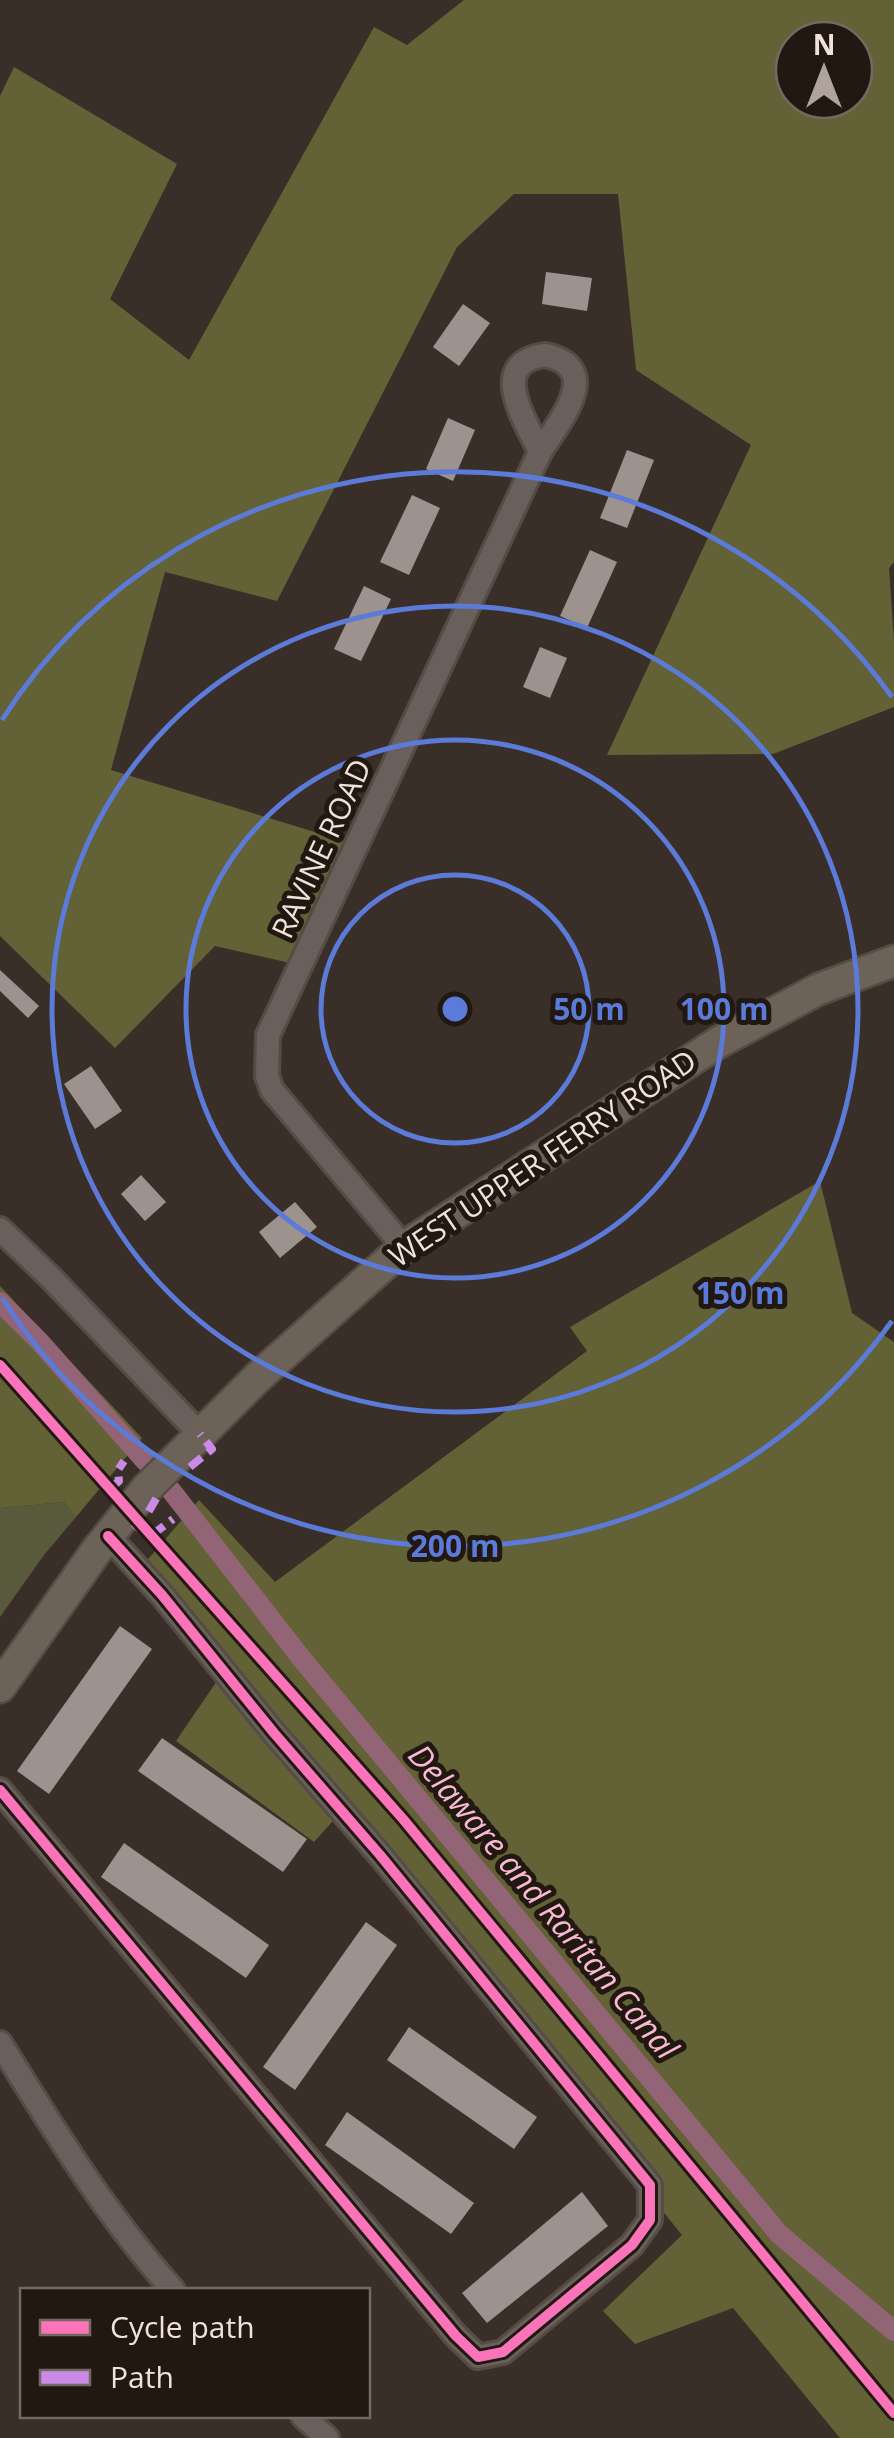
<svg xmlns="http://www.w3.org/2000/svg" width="894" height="2438" viewBox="0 0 894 2438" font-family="'Open Sans',sans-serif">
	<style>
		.green { fill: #59593c }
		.forest { fill: #636237; fill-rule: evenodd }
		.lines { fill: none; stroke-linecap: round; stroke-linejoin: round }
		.canal { stroke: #936475; stroke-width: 20 }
		.building { fill: #9e928e }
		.minor-casing { stroke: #564c46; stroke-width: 28 }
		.major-casing { stroke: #564c46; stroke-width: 35 }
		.minor { stroke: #6a605b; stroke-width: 22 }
		.major { stroke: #6c6258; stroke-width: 30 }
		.quiet { stroke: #ca8be6; stroke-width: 8; stroke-dasharray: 15 8; stroke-linecap: butt }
		.cycleway-casing { stroke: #211812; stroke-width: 16 }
		.cycleway { stroke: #fb73b8; stroke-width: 10 }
		.ring { fill: none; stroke: #5c7ad8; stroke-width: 5 }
		.labels { text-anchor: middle; stroke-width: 10; stroke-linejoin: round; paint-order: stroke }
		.street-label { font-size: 30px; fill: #f0e2d9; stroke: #211812 }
		.water-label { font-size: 32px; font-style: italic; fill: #f9b9d1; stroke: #211812 }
		.centre { fill: #5c7ad8; stroke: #211812; stroke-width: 5 }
		.ring-label { font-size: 30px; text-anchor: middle; font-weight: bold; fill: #5c7ad8; stroke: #211812; stroke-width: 10; stroke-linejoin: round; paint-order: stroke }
	</style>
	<rect width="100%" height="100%" fill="#3a2f28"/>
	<!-- green -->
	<polygon class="green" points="64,1502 76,1517 44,1555 0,1617 0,1508"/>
	<!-- forest -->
	<g class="forest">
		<path d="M464 0H894V562L889 568 894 641V707L773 754 607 755 751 445 636 370 618 194H514L457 247 277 601 165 572 111 770 351 843 290 963 215 946 115 1048 0 936V96L14 67 177 164 110 299 189 360 374 27 407 45ZM794 40H854V100H794Z"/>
		<polygon points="820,1181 852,1313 894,1342 894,2438 840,2438 733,2308 635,2344 603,2311 682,2235 340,1813 314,1842 176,1741 221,1675 131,1579 199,1500 275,1582 587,1351 570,1327"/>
		<polygon points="0,1286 142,1438 76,1517 64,1502 0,1508"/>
	</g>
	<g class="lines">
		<!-- canal -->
		<g class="canal">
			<polyline points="0,1302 40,1342 146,1462"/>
			<polyline points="170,1489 302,1659 779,2234 894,2331"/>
		</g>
	</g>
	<!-- building -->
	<g class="building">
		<polygon points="546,272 592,278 587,311 542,304"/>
		<polygon points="463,304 490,323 459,366 433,347"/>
		<polygon points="448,418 475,430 453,481 426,469"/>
		<polygon points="627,450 654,460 627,528 600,518"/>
		<polygon points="412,495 440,508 409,575 380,562"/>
		<polygon points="590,550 617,562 587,628 560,616"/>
		<polygon points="364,586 391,599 361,661 334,649"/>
		<polygon points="540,647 567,658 550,698 523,687"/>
		<polygon points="0,970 39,1006 28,1018 0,991"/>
		<polygon points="91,1066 122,1111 95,1129 64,1084"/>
		<polygon points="141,1175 166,1202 145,1221 121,1194"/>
		<polygon points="295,1202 317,1227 280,1258 259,1232"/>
		<polygon points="120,1626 152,1649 49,1794 17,1771"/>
		<polygon points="162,1738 307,1839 283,1872 138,1771"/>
		<polygon points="124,1843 269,1945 246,1978 101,1877"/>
		<polygon points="366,1922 397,1945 295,2090 263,2067"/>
		<polygon points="409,2027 537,2117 514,2149 387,2060"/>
		<polygon points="347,2112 474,2203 451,2234 325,2145"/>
		<polygon points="582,2192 608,2226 487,2323 462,2293"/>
	</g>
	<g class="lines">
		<defs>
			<g id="minor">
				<path d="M545 355C606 368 558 423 540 452 526 421 486 363 545 355Z"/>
				<polyline points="0,1229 51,1278 200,1434"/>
				<polyline points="404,1247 272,1090 267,1076 268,1035 540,452"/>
				<polyline points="0,1790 456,2336 478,2357 503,2352 632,2245 650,2220 650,2185 380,1855 274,1733 162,1595 108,1536"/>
				<path d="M0 2043C54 2130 105 2214 173 2290"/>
				<polyline points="303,2416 327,2438"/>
			</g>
			<polyline id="major" points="0,1687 97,1550 147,1488 258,1377 404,1247 719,1042 819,989 894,961"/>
		</defs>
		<!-- minor casing -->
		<use href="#minor" class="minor-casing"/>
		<!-- major casing -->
		<use href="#major" class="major-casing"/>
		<!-- minor -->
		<use href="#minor" class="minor"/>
		<!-- major -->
		<use href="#major" class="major"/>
		<!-- quiet -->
		<g class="quiet">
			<polyline points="190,1467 212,1449 200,1434"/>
			<polyline points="111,1488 119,1481 118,1470 124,1461"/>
			<polyline points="134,1529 146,1516 157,1497"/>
			<polyline points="152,1535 173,1519"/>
		</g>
		<defs>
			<g id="cycleway">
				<polyline points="0,1365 403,1819 894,2413"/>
				<polyline points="0,1790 456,2336 478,2357 503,2352 632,2245 650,2220 650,2185 380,1855 274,1733 162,1595 108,1536"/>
			</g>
		</defs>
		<!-- cycleway casing -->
		<use href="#cycleway" class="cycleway-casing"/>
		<!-- cycleway -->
		<use href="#cycleway" class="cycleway"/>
	</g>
	<!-- distance rings -->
	<g class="ring">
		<circle cx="455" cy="1009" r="134"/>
		<circle cx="455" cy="1009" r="269"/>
		<circle cx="455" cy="1009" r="403"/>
		<path d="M892 1321A537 537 0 0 1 2 1298M2 720A537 537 0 0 1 892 697"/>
	</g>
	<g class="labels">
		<!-- street labels -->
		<g class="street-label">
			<text transform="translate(322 849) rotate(-65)" y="10">RAVINE ROAD</text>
			<text transform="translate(543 1159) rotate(-34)" y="10">WEST UPPER FERRY ROAD</text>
		</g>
		<!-- water labels -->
		<g class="water-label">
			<text transform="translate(543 1902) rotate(50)" y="11">Delaware and Raritan Canal</text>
		</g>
	</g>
	<circle cx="455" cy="1009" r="15" class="centre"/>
	<g class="ring-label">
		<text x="589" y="1020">50 m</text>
		<text x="724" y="1020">100 m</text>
		<text x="740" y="1304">150 m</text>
		<text x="455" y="1557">200 m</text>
	</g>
	<!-- legend -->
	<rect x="20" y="2288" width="350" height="130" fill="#211812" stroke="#746962" stroke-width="2.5"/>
	<rect x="40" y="2320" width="50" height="15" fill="#fb73b8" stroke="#746962" stroke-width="2.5"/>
	<text x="110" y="2338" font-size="30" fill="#f0e2d9">Cycle path</text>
	<rect x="40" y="2370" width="50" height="15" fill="#ca8be6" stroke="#746962" stroke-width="2.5"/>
	<text x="110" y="2388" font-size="30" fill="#f0e2d9">Path</text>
	<!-- north arrow -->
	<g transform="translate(824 70)"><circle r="48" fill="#211812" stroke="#746962" stroke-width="2.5"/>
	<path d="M0-8L18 38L0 25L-18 38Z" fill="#b0a39b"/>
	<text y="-15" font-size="28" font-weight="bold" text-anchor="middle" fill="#f0e2d9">N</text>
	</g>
</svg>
